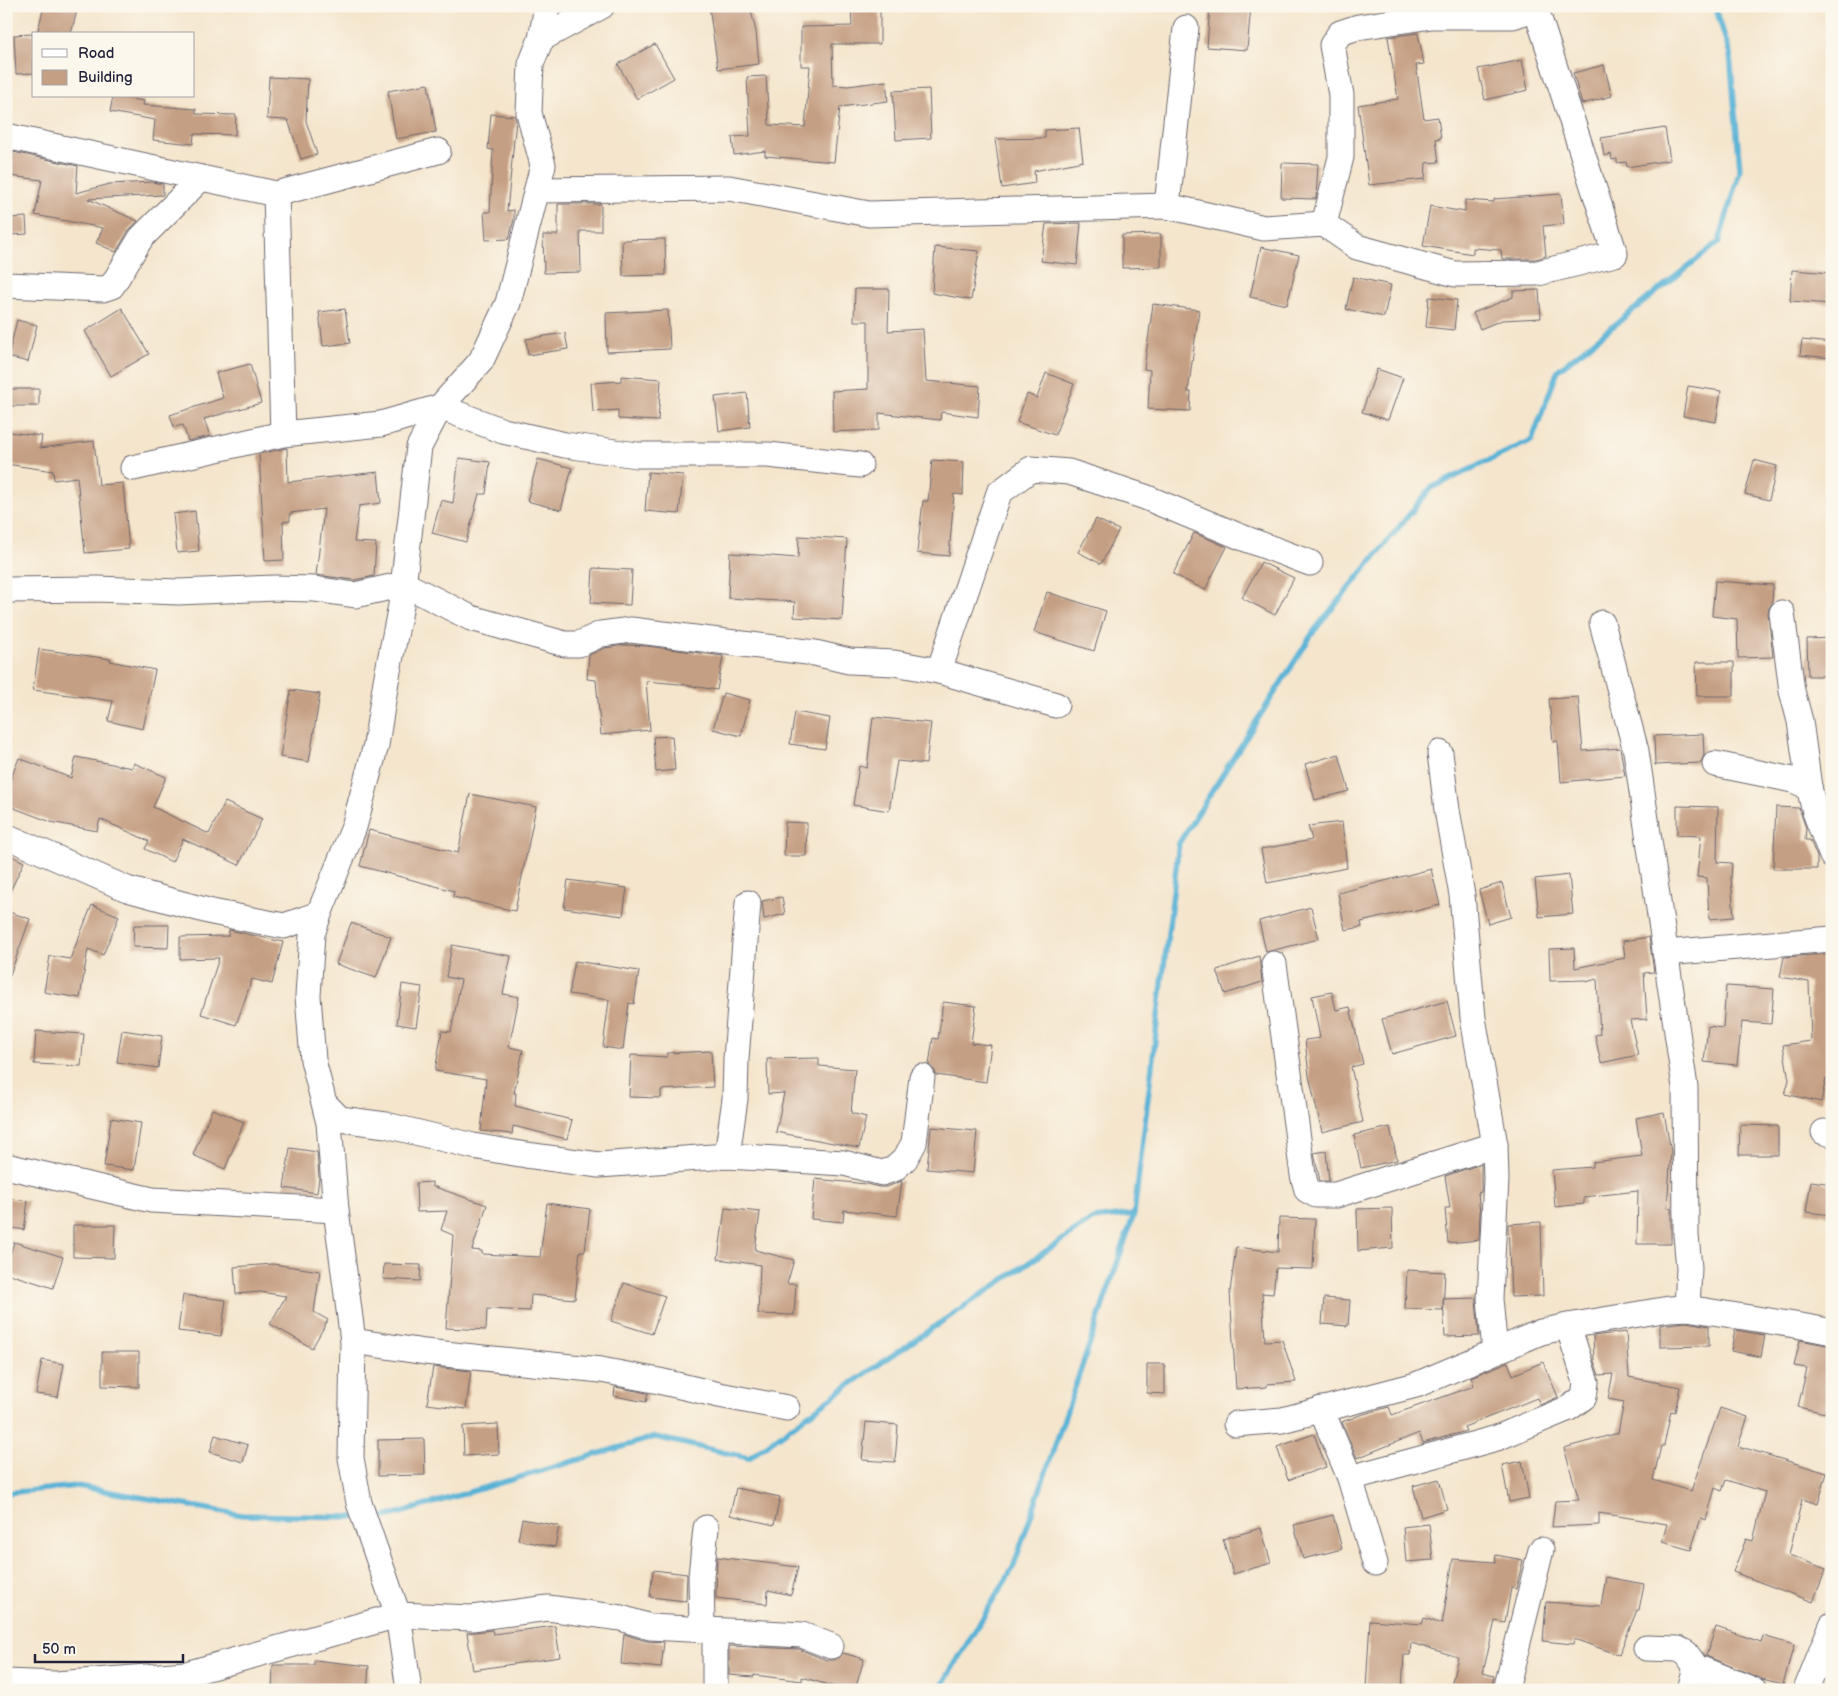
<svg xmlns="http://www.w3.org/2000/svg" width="1838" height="1696" viewBox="0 0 1838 1696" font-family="'Balsamiq Sans',sans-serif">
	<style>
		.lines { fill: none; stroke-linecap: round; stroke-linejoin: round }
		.stream { stroke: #59b2d6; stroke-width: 5.5 }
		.building { fill: #c59f83 }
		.minor-casing { stroke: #6c666e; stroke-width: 27 }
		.minor { stroke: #fff; stroke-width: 25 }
	</style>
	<rect width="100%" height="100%" fill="#fbf7ec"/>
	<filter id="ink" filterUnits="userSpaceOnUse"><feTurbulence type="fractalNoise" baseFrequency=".02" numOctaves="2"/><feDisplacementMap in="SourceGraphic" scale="10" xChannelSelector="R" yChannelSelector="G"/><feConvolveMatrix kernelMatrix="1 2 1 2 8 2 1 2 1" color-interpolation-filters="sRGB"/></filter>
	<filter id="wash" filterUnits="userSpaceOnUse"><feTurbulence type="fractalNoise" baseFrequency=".0096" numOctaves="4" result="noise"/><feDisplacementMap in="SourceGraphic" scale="20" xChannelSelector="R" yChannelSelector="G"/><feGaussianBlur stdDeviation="1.12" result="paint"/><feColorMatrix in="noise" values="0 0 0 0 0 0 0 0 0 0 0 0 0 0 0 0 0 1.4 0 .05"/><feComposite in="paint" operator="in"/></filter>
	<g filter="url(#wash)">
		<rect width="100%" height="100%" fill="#f4e5cc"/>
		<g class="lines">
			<!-- stream -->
			<g class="stream">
				<polyline points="6,1493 77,1486 242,1515 356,1517"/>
				<polyline points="370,1517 386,1517 655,1437 749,1458 859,1378 1093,1219 1134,1214"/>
				<polyline points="939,1690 1013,1568 1134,1214 1179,843 1314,631 1431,488 1532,440 1558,370 1719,242 1740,169 1730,54 1715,6"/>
			</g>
		</g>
		<g id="blocks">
			<!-- building -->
			<g class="building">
				<polygon points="44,6 78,6 71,34 37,34"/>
				<polygon points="709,6 750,6 756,32 759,64 718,69"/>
				<polygon points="851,6 880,6 880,44 832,44 833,85 848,86 886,81 888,101 840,107 834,162 765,156 765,151 734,155 732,137 750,136 747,77 766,76 769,125 805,127 810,66 801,66 801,27 852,26"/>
				<polygon points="1210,6 1251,6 1247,50 1207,47"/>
				<polygon points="1418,33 1424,64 1416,65 1424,119 1438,117 1441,138 1436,139 1439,162 1426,163 1425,179 1369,185 1358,105 1398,99 1388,37"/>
				<polygon points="33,34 34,73 16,74 14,35"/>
				<polygon points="655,44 674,78 637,99 618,64"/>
				<polygon points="1522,60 1528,90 1485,100 1478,69"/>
				<polygon points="1604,65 1612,96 1582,104 1573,73"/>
				<polygon points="269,77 308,79 306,121 317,154 301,159 288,120 267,119"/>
				<polygon points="428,84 436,132 396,139 388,91"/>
				<polygon points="929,89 931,138 896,140 893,91"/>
				<polygon points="113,96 144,101 143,105 196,109 196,114 236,115 235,135 194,134 193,144 153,140 155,120 110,112"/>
				<polygon points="491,114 515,116 516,120 507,211 514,210 514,219 509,239 486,240 484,212 490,212 493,150 488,149"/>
				<polygon points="1079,128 1083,161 1034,171 1035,183 1002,188 995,139 1045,138 1045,130"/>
				<polygon points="1665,128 1670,160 1627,167 1626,162 1617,163 1617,159 1612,160 1611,154 1604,156 1601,138"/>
				<polygon points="13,152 78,166 76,193 110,184 152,182 163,184 163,195 88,199 138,221 129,230 116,252 96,243 103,228 35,215 42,180 10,176"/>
				<polygon points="1282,163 1318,164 1316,199 1281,198"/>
				<polygon points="1561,194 1564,224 1543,226 1546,256 1536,259 1502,259 1501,250 1473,248 1473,254 1423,246 1430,206 1465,212 1465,200 1494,202 1494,199"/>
				<polygon points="558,204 601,204 601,231 580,231 581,272 544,273 543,235 558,235"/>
				<polygon points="26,217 27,234 11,235 10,218"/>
				<polygon points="1081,223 1077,265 1041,261 1046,224"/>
				<polygon points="1161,234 1161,267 1122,268 1122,235"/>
				<polygon points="665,239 666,275 623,276 622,240"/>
				<polygon points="935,247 979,251 971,300 932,293"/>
				<polygon points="1261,247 1299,255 1287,305 1250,297"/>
				<polygon points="1792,270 1832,273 1832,304 1790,301"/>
				<polygon points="1353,277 1391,285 1384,317 1346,309"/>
				<polygon points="855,289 889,289 888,331 923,329 926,381 980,386 978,417 941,412 940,420 879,413 879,430 833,432 832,391 868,389 868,321 854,321"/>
				<polygon points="1539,290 1541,318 1502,320 1480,329 1473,313 1513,297 1513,291"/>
				<polygon points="1429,297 1457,300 1454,330 1426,327"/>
				<polygon points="1153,304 1199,310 1188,392 1191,392 1190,411 1148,409 1150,370 1144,369"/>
				<polygon points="122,308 149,354 111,376 85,331"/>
				<polygon points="345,309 350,343 323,346 319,312"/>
				<polygon points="668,310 670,349 607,352 606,313"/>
				<polygon points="17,320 37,325 28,362 8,357"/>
				<polygon points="565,333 568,349 528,355 526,339"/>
				<polygon points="1802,340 1832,343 1831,358 1800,355"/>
				<polygon points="250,364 261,403 204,419 210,436 188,441 183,425 174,427 170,415 223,398 216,373"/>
				<polygon points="1377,369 1403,378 1388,420 1362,412"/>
				<polygon points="1046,373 1074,384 1055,435 1017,422 1027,394 1037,398"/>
				<polygon points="621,376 661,379 658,421 618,419 618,410 593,412 591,383 621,381"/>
				<polygon points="1688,386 1721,391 1716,422 1683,416"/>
				<rect x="6" y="389" width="33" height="17"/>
				<polygon points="747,393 750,427 719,431 715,397"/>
				<polygon points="9,432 42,436 40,448 94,441 99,485 123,483 129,549 85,553 77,477 54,480 53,471 6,464"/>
				<polygon points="287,448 288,482 378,472 381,503 359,506 354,542 376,543 374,576 354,580 316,575 324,509 290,513 290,521 283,522 284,560 265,561 259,454"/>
				<polygon points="459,458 490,462 486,494 479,494 466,542 432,533 441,500 453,503"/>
				<polygon points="538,459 572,468 561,510 527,501"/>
				<polygon points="932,460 964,462 963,495 954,494 949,556 917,553 923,501 928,501"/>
				<polygon points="1754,460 1777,466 1769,500 1745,494"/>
				<polygon points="648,472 683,475 679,514 645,511"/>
				<polygon points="195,511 199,551 177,553 173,514"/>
				<polygon points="1096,519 1119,530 1101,564 1078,552"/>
				<polygon points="1194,533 1227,547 1205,590 1173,574"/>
				<polygon points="799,536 847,539 842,620 794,617 795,602 728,598 730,553 798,558"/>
				<polygon points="1261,562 1294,578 1275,615 1242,598"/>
				<polygon points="593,568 632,570 630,605 591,603"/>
				<polygon points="1715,581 1773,585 1772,603 1769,608 1768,614 1773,657 1738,658 1737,619 1712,616"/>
				<polygon points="1047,592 1106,611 1094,651 1034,632"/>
				<polygon points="1832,638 1832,676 1808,676 1807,639"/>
				<polygon points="624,645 647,646 723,656 717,690 679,684 646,681 650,730 601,735 596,680 587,679 589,655 605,648"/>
				<polygon points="39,649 111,659 110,661 155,670 143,729 108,721 113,701 33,690"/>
				<polygon points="1696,662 1734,662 1734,696 1697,696"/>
				<polygon points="291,690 320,694 309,762 280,757"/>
				<polygon points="723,693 750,700 741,736 713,729"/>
				<polygon points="1578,697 1583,751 1620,748 1625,776 1561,782 1558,741 1553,742 1549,699"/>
				<polygon points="795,712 830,718 825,749 790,744"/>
				<polygon points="873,717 931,723 926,764 897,761 889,811 853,805 859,766 867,768"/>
				<polygon points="1703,734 1704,755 1701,763 1655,765 1654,736"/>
				<polygon points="672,736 675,770 656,772 653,737"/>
				<polygon points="1339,754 1349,791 1315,800 1305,764"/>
				<polygon points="76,757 132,768 134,763 166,777 153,807 209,834 225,802 262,819 239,865 183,839 172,862 145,849 149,841 100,819 97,831 51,822 6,805 6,791 19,758 71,778"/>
				<polygon points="470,794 536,807 515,911 453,897 454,891 360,866 369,830 458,853"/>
				<polygon points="1677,806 1718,807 1717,862 1732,863 1731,878 1734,917 1709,919 1707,878 1697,877 1701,836 1677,835"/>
				<polygon points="1776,807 1799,808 1806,828 1805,840 1810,840 1817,857 1817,869 1773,869"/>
				<polygon points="785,822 807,823 806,856 784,856"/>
				<polygon points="1342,822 1347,868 1267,883 1261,849 1312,840 1308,826"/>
				<polygon points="6,853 24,862 6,900"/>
				<polygon points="1431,869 1440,905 1412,912 1411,910 1361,922 1362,927 1345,930 1338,893"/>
				<polygon points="1569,875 1573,914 1539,917 1535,879"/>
				<polygon points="568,880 627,888 623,916 564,908"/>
				<polygon points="1502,883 1511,917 1488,924 1479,890"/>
				<polygon points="782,897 785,914 764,919 762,901"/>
				<polygon points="92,905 119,916 103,955 88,949 80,998 44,992 50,956 70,959"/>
				<polygon points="1311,907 1319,939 1266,952 1259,921"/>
				<polygon points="6,911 30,919 8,980 6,979"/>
				<polygon points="351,923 391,937 376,978 336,964"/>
				<polygon points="134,925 169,925 168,948 133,947"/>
				<polygon points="229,930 283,942 272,984 252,979 236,1025 201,1014 219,958 180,959 180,937 228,936"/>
				<polygon points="1649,937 1654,972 1644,973 1647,1019 1630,1020 1638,1055 1601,1063 1595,1035 1600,1034 1597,979 1586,982 1586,980 1550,981 1549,949 1574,948 1575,968 1625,958 1623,941"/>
				<polygon points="452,945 511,956 503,994 519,997 509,1047 523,1050 514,1093 516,1093 515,1106 572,1120 567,1139 513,1126 512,1134 481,1131 486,1079 435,1071 442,1031 451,1032 461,980 446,977"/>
				<polygon points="1826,954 1832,955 1832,1080 1826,1078 1821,1102 1785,1094 1789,1080 1783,1045 1811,1041 1809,982 1780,977 1784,957"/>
				<polygon points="1259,956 1262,982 1225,994 1217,970"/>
				<polygon points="575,961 639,971 634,1004 629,1003 623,1050 603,1047 609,1000 569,994"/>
				<polygon points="402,984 422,987 416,1027 397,1024"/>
				<polygon points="1726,986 1774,989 1771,1024 1742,1022 1737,1065 1704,1062 1708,1026 1723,1028"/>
				<polygon points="1332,992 1336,1010 1350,1007 1363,1064 1351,1067 1363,1122 1322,1132 1309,1076 1305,1040 1320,1038 1312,996"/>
				<polygon points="1447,1001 1456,1036 1392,1054 1382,1019"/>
				<polygon points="943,1002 976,1006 971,1043 991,1045 986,1082 936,1075 935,1071 929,1065 933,1038 938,1039"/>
				<polygon points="122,1030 162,1036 158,1068 117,1062"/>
				<polygon points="36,1031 84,1034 81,1066 34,1064"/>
				<polygon points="711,1051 713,1087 661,1090 661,1098 629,1097 631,1055 667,1057 667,1053"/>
				<polygon points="819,1058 819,1066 855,1069 851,1113 866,1117 859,1148 776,1132 784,1093 768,1094 767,1059"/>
				<polygon points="212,1109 244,1122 225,1169 193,1155"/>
				<polygon points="1664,1112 1671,1152 1667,1208 1671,1208 1671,1244 1637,1244 1638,1191 1584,1197 1584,1204 1555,1207 1552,1170 1593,1167 1593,1162 1642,1156 1636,1118"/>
				<polygon points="111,1118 141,1123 134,1170 104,1166"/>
				<polygon points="1740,1125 1778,1126 1778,1155 1739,1155"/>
				<polygon points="931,1127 977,1131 973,1173 927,1169"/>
				<polygon points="1390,1127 1397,1160 1361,1168 1354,1135"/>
				<polygon points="290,1148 317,1152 319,1178 317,1193 284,1188"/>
				<polygon points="1326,1151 1329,1181 1320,1181 1314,1153"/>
				<polygon points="1481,1164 1481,1192 1478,1193 1480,1213 1479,1240 1448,1243 1445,1208 1450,1208 1445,1176"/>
				<polygon points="815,1179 866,1184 879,1187 887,1187 902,1181 897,1216 844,1210 843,1222 811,1219"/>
				<polygon points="1811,1181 1832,1184 1832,1215 1806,1212"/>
				<polygon points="432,1182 432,1186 487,1205 472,1250 482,1251 482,1254 540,1257 547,1203 590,1209 585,1251 580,1251 575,1299 531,1295 530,1311 487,1309 486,1330 446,1328 453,1235 441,1230 447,1211 417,1212 416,1183"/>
				<polygon points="6,1198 28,1201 24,1230 6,1227"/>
				<polygon points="725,1208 760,1212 755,1250 794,1260 787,1284 796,1284 794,1315 758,1314 760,1265 718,1259"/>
				<polygon points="1392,1208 1393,1248 1358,1251 1357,1209"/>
				<polygon points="1279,1218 1315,1219 1313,1269 1276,1268 1273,1294 1262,1293 1265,1341 1282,1340 1296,1382 1267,1384 1267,1387 1236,1389 1230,1292 1236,1247 1278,1252"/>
				<polygon points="1541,1222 1543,1296 1511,1297 1508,1224"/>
				<polygon points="73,1225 115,1225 114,1258 73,1257"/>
				<polygon points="14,1242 63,1257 53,1288 6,1273 6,1267"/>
				<polygon points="273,1264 320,1271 314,1312 328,1320 312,1348 270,1324 286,1296 260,1292 236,1294 234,1267"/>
				<polygon points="384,1264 421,1265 420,1281 383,1279"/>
				<polygon points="1407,1270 1445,1272 1443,1310 1405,1309"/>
				<polygon points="624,1283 665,1296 652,1334 611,1321"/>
				<polygon points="183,1295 226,1300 221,1336 178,1331"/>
				<polygon points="1324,1298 1350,1300 1348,1326 1322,1324"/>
				<polygon points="1476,1298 1479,1336 1445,1337 1443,1299"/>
				<polygon points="1686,1322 1709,1326 1709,1346 1660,1347 1660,1325"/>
				<polygon points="1735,1330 1765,1335 1761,1357 1731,1351"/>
				<polygon points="1626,1332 1629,1377 1680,1387 1675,1412 1671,1411 1664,1446 1661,1446 1653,1480 1691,1491 1720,1408 1748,1417 1738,1446 1827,1473 1818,1504 1802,1499 1789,1555 1826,1569 1813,1602 1733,1572 1746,1539 1753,1541 1765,1492 1726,1480 1722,1491 1715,1488 1706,1520 1701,1518 1691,1550 1662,1542 1667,1524 1599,1513 1599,1525 1552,1527 1555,1501 1579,1500 1564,1448 1618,1433 1624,1402 1608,1399 1613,1374 1599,1375 1594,1361 1593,1336"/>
				<polygon points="1800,1340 1832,1346 1832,1383 1825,1413 1798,1407 1807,1368 1794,1366"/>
				<polygon points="102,1352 139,1352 139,1387 102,1386"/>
				<polygon points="42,1360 64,1364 58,1397 36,1394"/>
				<polygon points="1508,1362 1513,1375 1543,1362 1558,1397 1540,1405 1537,1398 1464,1427 1466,1431 1463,1432 1423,1443 1419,1433 1357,1458 1342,1422 1360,1415 1389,1407 1392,1415 1474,1386 1471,1377"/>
				<polygon points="1147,1364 1165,1364 1165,1394 1147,1393"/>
				<polygon points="433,1367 471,1371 466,1409 427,1404"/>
				<polygon points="615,1387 648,1393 646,1402 614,1396"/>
				<polygon points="866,1422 898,1425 895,1462 862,1460"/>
				<polygon points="498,1424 499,1454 464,1456 463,1426"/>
				<polygon points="1314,1434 1326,1467 1288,1480 1277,1447"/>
				<polygon points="215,1435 248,1445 243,1462 210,1452"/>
				<polygon points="424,1439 425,1475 378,1476 378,1440"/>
				<polygon points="1522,1461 1529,1498 1509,1502 1502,1465"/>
				<polygon points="1439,1479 1447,1509 1421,1517 1413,1486"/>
				<polygon points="736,1488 780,1497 774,1525 730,1515"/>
				<polygon points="1333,1515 1342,1549 1303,1559 1294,1525"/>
				<polygon points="522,1519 559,1526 555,1547 518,1540"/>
				<polygon points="1429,1524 1433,1560 1406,1562 1403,1527"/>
				<polygon points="1261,1528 1271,1563 1233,1574 1223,1539"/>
				<polygon points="1496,1555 1523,1560 1516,1589 1511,1588 1505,1623 1495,1621 1483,1673 1494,1676 1491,1690 1450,1690 1458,1657 1411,1643 1410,1655 1404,1655 1402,1689 1366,1688 1370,1620 1422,1624 1424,1618 1442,1624 1453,1559 1495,1562"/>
				<polygon points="717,1557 798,1567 791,1595 768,1590 767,1604 716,1598"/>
				<polygon points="653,1570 687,1574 686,1601 650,1597"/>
				<polygon points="1606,1577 1644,1584 1639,1610 1637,1610 1619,1655 1574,1639 1573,1644 1543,1641 1546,1602 1601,1606"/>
				<polygon points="555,1626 560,1657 473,1670 467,1633 492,1630 493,1634"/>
				<polygon points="1716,1627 1761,1642 1763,1636 1794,1645 1783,1684 1762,1679 1706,1656"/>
				<polygon points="624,1634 646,1641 664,1642 661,1668 621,1664"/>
				<polygon points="729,1646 799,1649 826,1660 834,1660 840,1657 843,1653 864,1659 855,1690 845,1690 802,1677 802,1681 754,1675 754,1677 729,1675"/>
				<polygon points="314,1660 369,1666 367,1690 272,1690 273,1665 314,1665"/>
			</g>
		</g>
	</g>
	<g filter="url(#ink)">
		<use href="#blocks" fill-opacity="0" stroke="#6c666e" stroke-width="1"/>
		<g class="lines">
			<defs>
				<g id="minor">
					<polyline points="541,39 547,6"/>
					<polyline points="6,136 276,194 438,151"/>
					<polyline points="537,190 729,188 869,214 1167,206 1264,228 1324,224 1357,247 1455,274 1538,273 1615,254 1535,6"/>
					<polyline points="276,194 283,434"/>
					<polyline points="1167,206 1186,28"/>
					<polyline points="1324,224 1341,157 1341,95 1332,45 1340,33 1358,27 1432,16 1513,16 1536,8"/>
					<polyline points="6,285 103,289 112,286 141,238 201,178"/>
					<polyline points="133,468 283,434 381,424 440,407 503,431 565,445 637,455 768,455 860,465"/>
					<polyline points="6,590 97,589 179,592 275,588 314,589 355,595 404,584 471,618 565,644 579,644 601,634 631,630 815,653 849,661 894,663 939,671 999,493 1031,469 1069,472 1145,497 1241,537 1310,563"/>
					<polyline points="1782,613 1792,691 1800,721 1809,787"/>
					<polyline points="1602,623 1636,751 1685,1087 1686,1235 1689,1268 1687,1308"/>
					<polyline points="939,671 1056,705"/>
					<polyline points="1440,753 1447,810 1462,895 1473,1018 1495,1145 1496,1179 1490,1299 1495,1351"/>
					<polyline points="1715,764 1793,780 1809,787 1815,812 1832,856"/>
					<polyline points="6,836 127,889 212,912 284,926 319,914"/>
					<polyline points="1665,953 1832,939"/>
					<polyline points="1274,964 1303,1175 1307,1190 1316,1195 1336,1195 1495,1145"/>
					<polyline points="326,1105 340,1119 386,1125 473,1146 526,1155 599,1165 727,1156 844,1163 882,1173 894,1169 905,1159 914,1143 922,1077"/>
					<polyline points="1824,1132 1832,1134"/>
					<polyline points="727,1156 735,1099 736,1059 748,903"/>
					<polyline points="6,1166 152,1200 336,1210"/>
					<polyline points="353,1341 425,1352 601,1370 659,1381 719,1395 787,1408"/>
					<polyline points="1321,1409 1350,1478"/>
					<polyline points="1236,1424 1282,1420 1416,1385 1541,1332 1568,1326 1669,1309 1687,1308 1807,1327 1832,1332"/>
					<polyline points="706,1528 701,1576 702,1628 715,1635 715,1690"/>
					<polyline points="1375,1563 1350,1478 1497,1438 1569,1408 1584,1397 1586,1382 1568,1326"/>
					<polyline points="1646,1648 1678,1649 1686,1653 1696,1667 1754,1690"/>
					<polyline points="6,1682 56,1684 186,1674 398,1615 472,1618 548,1608 621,1618 650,1627 802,1635 831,1646"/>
					<polyline points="409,1690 398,1615 359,1503 351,1458 353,1341 336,1210 329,1123 313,1060 308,996 312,934 319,914 354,827 376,745 386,681 401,605 419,447 440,407 481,361 508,303 543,165 529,113 531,64 541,39 602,6"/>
					<polyline points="1506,1690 1541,1550"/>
					<polyline points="1690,1690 1696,1667"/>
					<polyline points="1806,1690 1832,1625"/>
				</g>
			</defs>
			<!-- minor casing -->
			<use href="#minor" class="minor-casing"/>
			<!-- minor -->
			<use href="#minor" class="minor"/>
		</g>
	</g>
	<!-- margin -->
	<rect width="1838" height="1696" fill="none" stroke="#fbf7ec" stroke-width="25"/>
	<!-- legend -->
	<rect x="32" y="32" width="162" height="65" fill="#fbf7ec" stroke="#a4a2a5"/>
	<rect x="42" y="49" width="25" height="8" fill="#ffffff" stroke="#a4a2a5"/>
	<text x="78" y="58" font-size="15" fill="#22223b">Road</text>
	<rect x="42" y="70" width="25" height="15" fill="#c59f83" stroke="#a4a2a5"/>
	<text x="78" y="82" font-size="15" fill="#22223b">Building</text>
	<!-- scale -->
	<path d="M35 1654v8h148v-8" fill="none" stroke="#22223b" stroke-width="2.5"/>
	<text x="42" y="1654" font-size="15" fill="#22223b" stroke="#fbf7ec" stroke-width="4" paint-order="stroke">50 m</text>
</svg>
